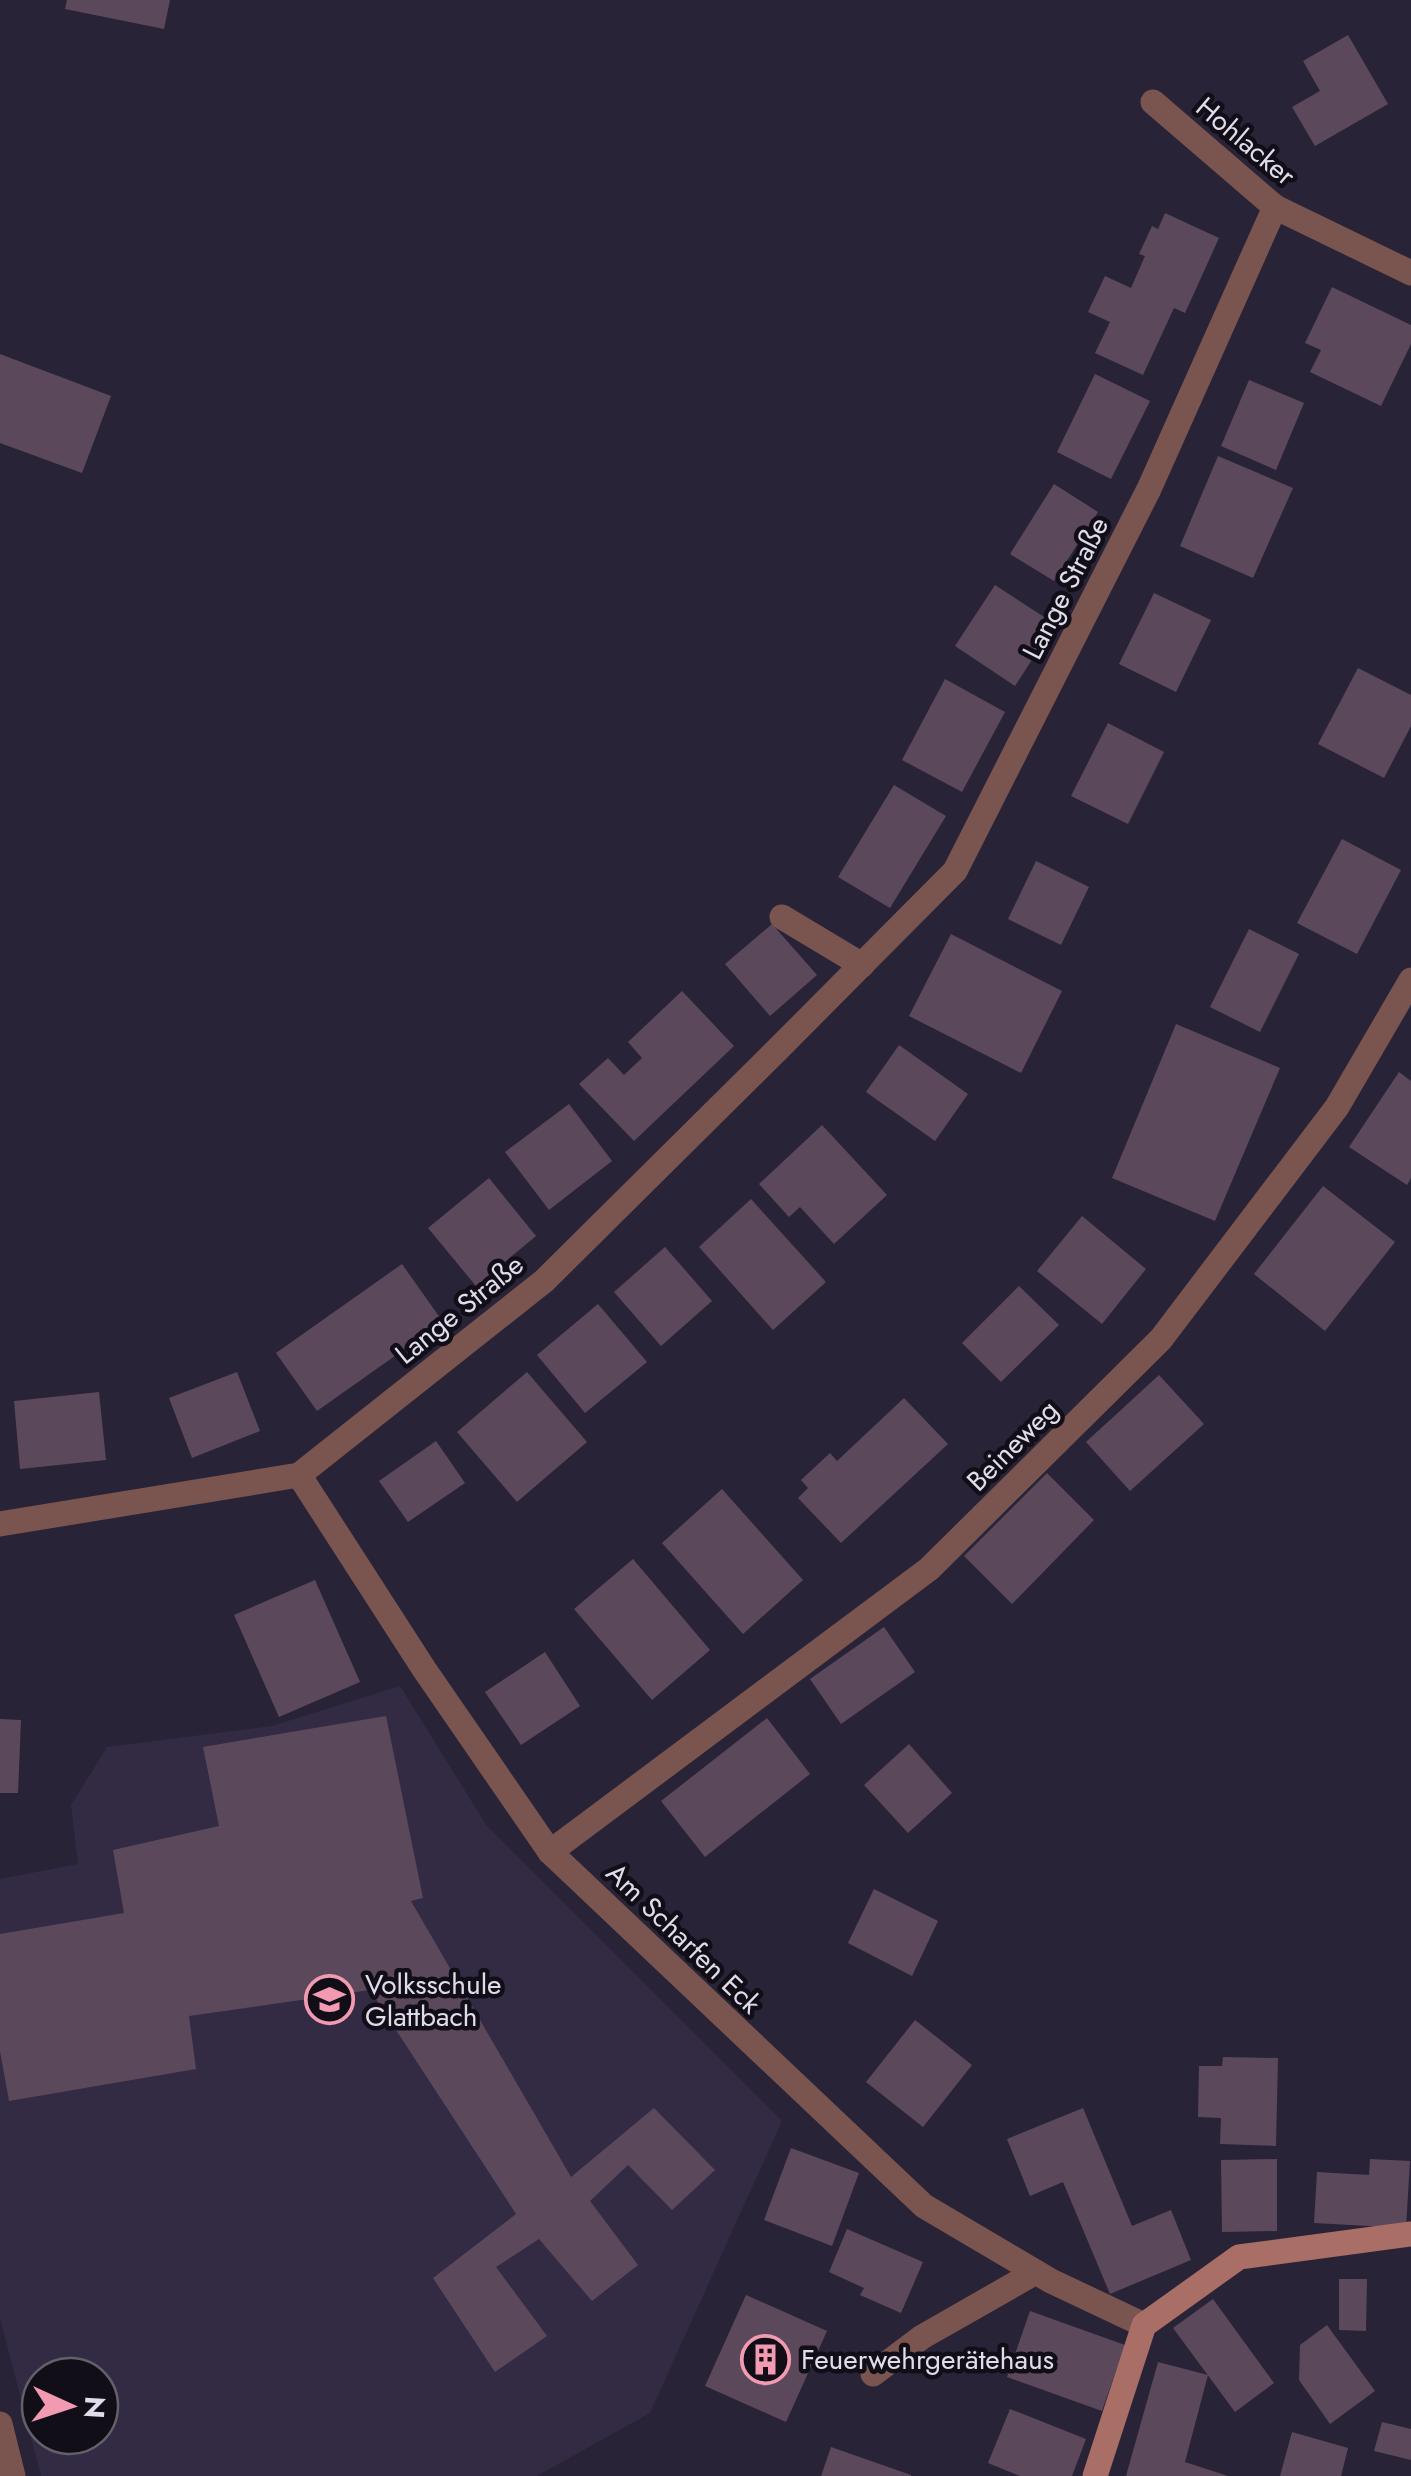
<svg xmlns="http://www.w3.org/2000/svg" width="1411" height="2476" viewBox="0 0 1411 2476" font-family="Jost,sans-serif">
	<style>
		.built { fill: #332b44; fill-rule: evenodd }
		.building { fill: #5b495b }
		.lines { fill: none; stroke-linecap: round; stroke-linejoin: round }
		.lane { stroke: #7a554f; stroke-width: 25 }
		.street { stroke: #7a554f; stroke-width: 25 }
		.secondary { stroke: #a96e65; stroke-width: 25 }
		.labels { text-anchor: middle; stroke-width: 9; stroke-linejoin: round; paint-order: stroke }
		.street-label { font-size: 28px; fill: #e0dcea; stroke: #110e17 }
		.poi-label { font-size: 28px; fill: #e0dcea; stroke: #110e17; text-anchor: start }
	</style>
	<rect width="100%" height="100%" fill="#292337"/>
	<!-- built -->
	<path class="built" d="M400 1686 487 1826 782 2121 650 2413 537 2476H41L0 2318V1879L78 1864 71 1805 107 1747 272 1726ZM40 2376H100V2436H40Z"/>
	<!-- building -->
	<g class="building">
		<polygon points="67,0 170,0 164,29 65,9"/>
		<polygon points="1348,35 1388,104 1315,146 1292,107 1320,91 1303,61"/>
		<polygon points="1165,213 1219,238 1185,313 1174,308 1143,375 1095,353 1110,322 1088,312 1105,276 1131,288 1145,256 1139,254 1152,226 1158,229"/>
		<polygon points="1332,287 1411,325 1411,344 1381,406 1310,372 1321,350 1305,343"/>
		<polygon points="0,354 111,396 82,473 0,443"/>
		<polygon points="1095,374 1150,401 1111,479 1057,452"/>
		<polygon points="1249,380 1304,403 1276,470 1221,446"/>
		<polygon points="1218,456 1293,488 1253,578 1180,546"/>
		<polygon points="1054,484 1098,512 1054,581 1010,554"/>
		<polygon points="995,585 1055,624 1015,686 955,646"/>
		<polygon points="1154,593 1211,620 1176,692 1119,664"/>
		<polygon points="1358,668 1411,695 1411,726 1384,778 1318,744"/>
		<polygon points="945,679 1005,712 962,792 902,760"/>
		<polygon points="1108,723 1164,752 1128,824 1071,796"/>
		<polygon points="894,785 946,816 890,908 838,877"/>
		<polygon points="1342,839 1401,870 1357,954 1297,923"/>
		<polygon points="1036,861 1089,887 1061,945 1008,919"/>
		<polygon points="772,924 817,975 770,1016 725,964"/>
		<polygon points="1249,929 1299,954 1260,1032 1210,1007"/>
		<polygon points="951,934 1062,991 1021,1073 909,1016"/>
		<polygon points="682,991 734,1046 634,1141 579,1084 608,1058 624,1075 642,1058 628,1042"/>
		<polygon points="1176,1024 1280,1068 1215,1221 1112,1178"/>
		<polygon points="899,1045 968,1094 935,1141 866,1092"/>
		<polygon points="1399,1072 1411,1081 1411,1178 1407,1185 1349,1147"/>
		<polygon points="569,1104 612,1161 549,1210 505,1152"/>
		<polygon points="822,1125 887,1195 834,1244 800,1207 789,1217 759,1184"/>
		<polygon points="489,1178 536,1236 476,1286 428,1228"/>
		<polygon points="1323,1186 1395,1242 1325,1331 1254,1274"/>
		<polygon points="751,1199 826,1282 773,1330 699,1247"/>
		<polygon points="1082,1216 1146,1269 1102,1324 1037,1271"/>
		<polygon points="665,1247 712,1301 661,1346 614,1292"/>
		<polygon points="402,1264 443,1322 317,1411 276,1353"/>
		<polygon points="1019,1286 1059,1325 1001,1382 962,1343"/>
		<polygon points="598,1304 647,1362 585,1413 537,1355"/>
		<polygon points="237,1372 260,1431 192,1458 169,1398"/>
		<polygon points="527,1372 587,1442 517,1502 457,1432"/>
		<polygon points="1159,1375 1204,1424 1130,1491 1086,1442"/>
		<polygon points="99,1392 106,1460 20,1469 14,1401"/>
		<polygon points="904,1398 948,1444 841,1543 798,1498 808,1488 801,1480 830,1453 837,1461"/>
		<polygon points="436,1441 465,1483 408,1522 379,1481"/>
		<polygon points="1047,1473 1094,1520 1012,1604 964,1556"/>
		<polygon points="722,1489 803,1580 743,1634 662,1543"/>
		<polygon points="633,1559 710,1650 652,1700 574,1609"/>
		<polygon points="315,1580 360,1682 279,1717 234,1615"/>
		<polygon points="884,1627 915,1672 841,1724 810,1679"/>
		<polygon points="545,1652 580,1706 521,1745 485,1692"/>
		<polygon points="386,1716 423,1898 411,1901 571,2177 654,2108 715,2170 672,2210 628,2165 590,2201 638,2265 592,2301 539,2239 496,2267 547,2336 495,2372 433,2278 516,2214 370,1990 189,2016 196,2069 9,2101 0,2051 0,1934 124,1913 113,1850 219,1826 203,1747"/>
		<polygon points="767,1718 810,1774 705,1857 661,1801"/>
		<polygon points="0,1719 21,1720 18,1793 0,1793"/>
		<polygon points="909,1744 952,1793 908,1833 864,1785"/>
		<polygon points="874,1889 938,1921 912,1976 848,1943"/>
		<polygon points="915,2020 972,2065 923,2127 866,2082"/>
		<polygon points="1223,2057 1278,2058 1276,2146 1220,2144 1221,2118 1198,2117 1199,2066 1222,2066"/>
		<polygon points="1083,2108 1132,2226 1171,2210 1191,2260 1110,2294 1063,2182 1030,2196 1007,2139"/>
		<polygon points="791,2148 859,2173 832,2246 764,2220"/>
		<polygon points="1277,2159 1277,2231 1222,2232 1221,2160"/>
		<polygon points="1370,2159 1410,2161 1406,2228 1314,2223 1317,2172 1369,2175"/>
		<polygon points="847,2229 923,2262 901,2313 860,2295 864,2288 829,2272"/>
		<polygon points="1339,2279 1367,2279 1366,2331 1339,2330"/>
		<polygon points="746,2295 827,2331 786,2422 705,2386"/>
		<polygon points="1213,2299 1274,2383 1235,2412 1173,2328"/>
		<polygon points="1030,2311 1125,2345 1102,2411 1007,2377"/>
		<polygon points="1327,2325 1375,2391 1330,2424 1299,2380 1300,2345"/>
		<polygon points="1158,2362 1208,2375 1185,2462 1228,2476 1126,2476"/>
		<polygon points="1010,2409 1086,2439 1072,2476 1020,2476 988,2463"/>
		<polygon points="1382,2422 1411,2429 1411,2460 1374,2451"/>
		<polygon points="1292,2432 1348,2448 1341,2476 1280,2476"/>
		<polygon points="831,2447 911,2475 911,2476 821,2476"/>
	</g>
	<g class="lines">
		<!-- lane -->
		<polyline class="lane" points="873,2374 922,2337 1036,2272"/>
		<!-- street -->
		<g class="street">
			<polyline points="1153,102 1275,207 1411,273"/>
			<polyline points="782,917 862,965"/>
			<polyline points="299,1475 424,1669 550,1852 924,2206 1051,2281 1144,2325"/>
			<polyline points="0,1524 299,1475 544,1281 776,1051 955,871 1149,489 1275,207"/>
			<polyline points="550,1852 929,1569 1161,1339 1337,1107 1411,980"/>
			<polyline points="0,2424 13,2476"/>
		</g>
		<!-- secondary -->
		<polyline class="secondary" points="1095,2476 1144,2325 1239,2257 1411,2234"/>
	</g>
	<!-- icons -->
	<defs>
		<symbol id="school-ring" viewBox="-11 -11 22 22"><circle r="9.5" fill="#110e17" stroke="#f19ab1" stroke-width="1.5"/><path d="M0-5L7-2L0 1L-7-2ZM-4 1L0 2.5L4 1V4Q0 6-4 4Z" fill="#f19ab1"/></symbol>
		<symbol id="building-ring" viewBox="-11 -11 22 22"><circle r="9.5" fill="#110e17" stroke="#f19ab1" stroke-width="1.5"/><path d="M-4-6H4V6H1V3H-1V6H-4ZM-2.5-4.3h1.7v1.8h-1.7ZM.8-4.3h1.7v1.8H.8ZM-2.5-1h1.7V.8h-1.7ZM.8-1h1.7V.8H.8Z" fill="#f19ab1"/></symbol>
	</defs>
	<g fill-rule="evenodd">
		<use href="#school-ring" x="302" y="1972" width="55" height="55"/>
		<use href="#building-ring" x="738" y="2332" width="55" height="55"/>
	</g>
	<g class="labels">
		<!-- street labels -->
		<g class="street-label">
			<text transform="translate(1246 141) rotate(40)" y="10">Hohlacker</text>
			<text transform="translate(1065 588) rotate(-63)" y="10">Lange Straße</text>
			<text transform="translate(459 1309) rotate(-39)" y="10">Lange Straße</text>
			<text transform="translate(1012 1445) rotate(-45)" y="10">Beineweg</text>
			<text transform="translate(684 1938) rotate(44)" y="10">Am Scharfen Eck</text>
		</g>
		<!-- poi labels -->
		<g class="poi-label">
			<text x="365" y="1994">Volksschule<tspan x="365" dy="32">Glattbach</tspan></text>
			<text x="801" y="2369">Feuerwehrgerätehaus</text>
		</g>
	</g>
	<!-- north arrow -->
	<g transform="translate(70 2406) rotate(93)"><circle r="48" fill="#110e17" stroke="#64606b" stroke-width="2.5"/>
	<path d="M0-8L18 38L0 25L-18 38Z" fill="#f19ab1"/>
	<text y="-15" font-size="28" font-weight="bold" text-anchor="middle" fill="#e0dcea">N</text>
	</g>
</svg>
